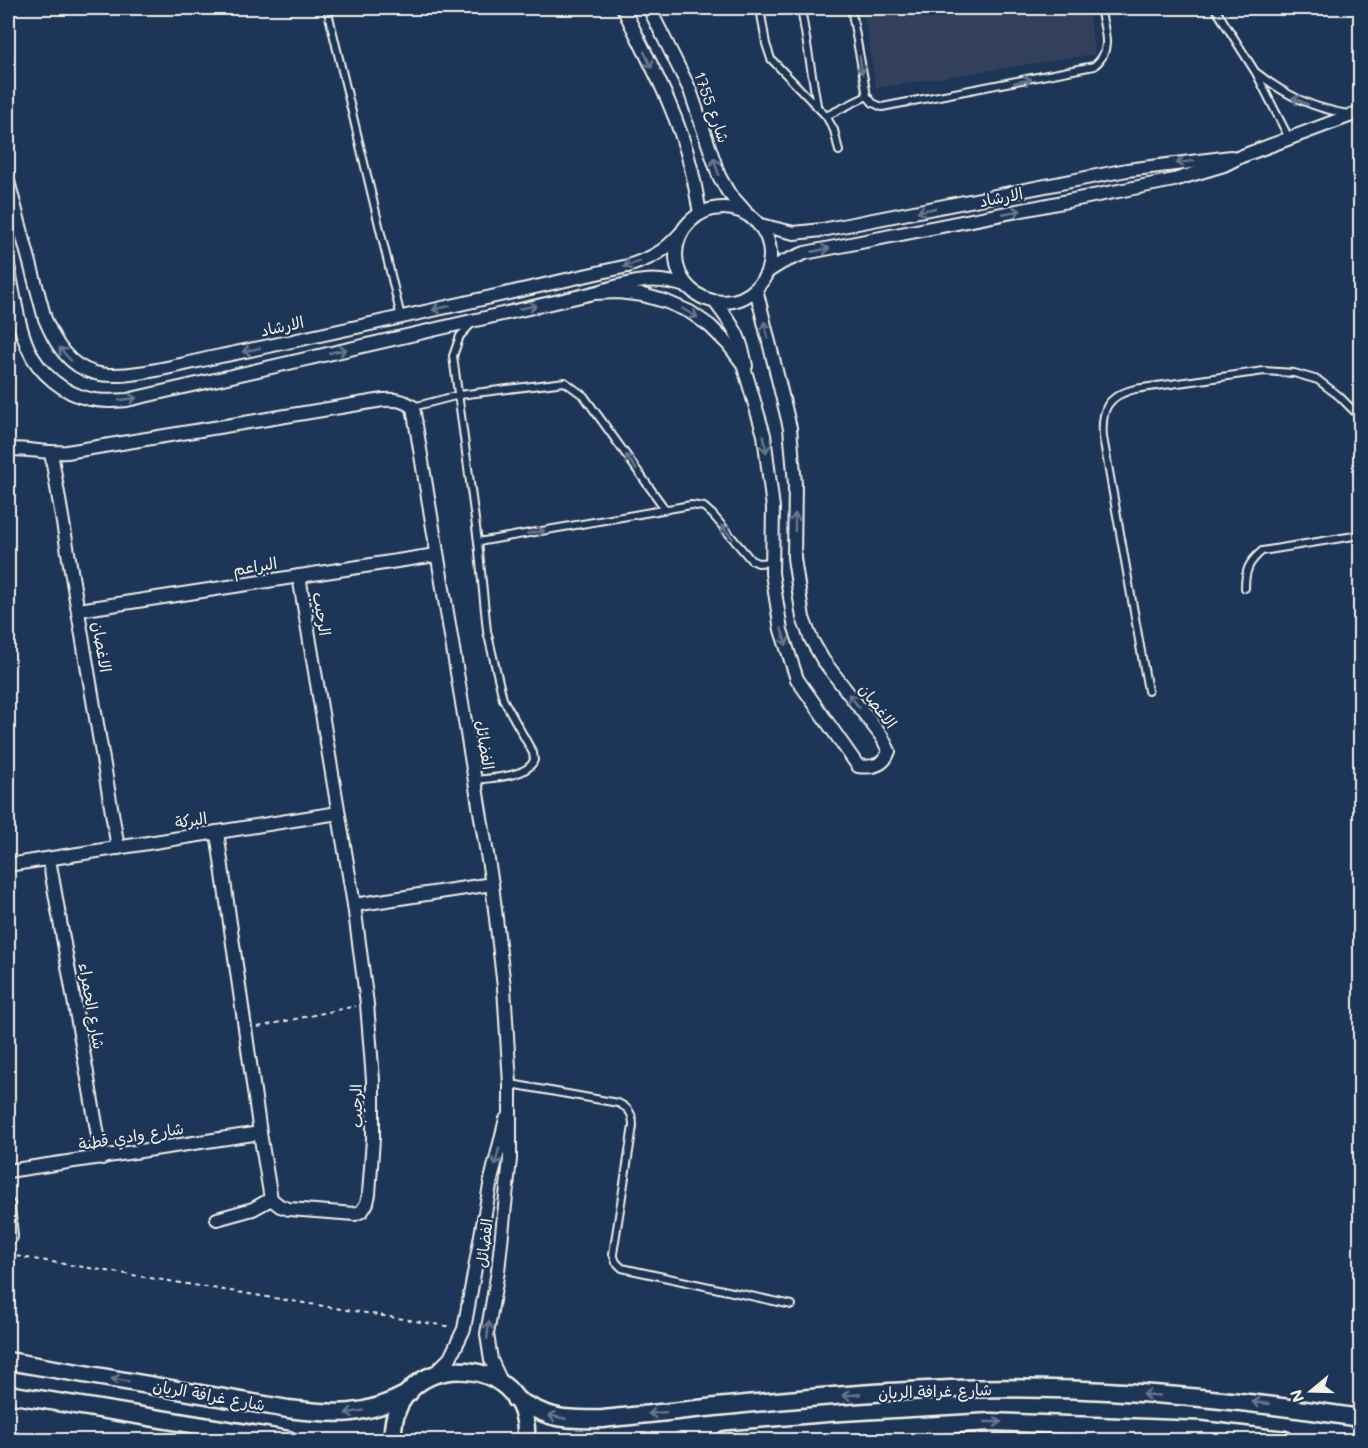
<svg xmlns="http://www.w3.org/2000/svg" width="1368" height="1448" viewBox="0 0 1368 1448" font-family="Mali,'Playpen Sans Arabic',sans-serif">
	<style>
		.built { fill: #30415c }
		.building { fill: #5e5d68; stroke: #f4f1e8; stroke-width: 1.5 }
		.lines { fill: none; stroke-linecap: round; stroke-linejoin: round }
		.service-casing { stroke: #f4f1e8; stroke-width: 10 }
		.minor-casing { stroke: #f4f1e8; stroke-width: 16 }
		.secondary-casing { stroke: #f4f1e8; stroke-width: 21 }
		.path { stroke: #f4f1e8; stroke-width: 2; stroke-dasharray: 4.5 4.5; stroke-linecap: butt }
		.service { stroke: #1d3557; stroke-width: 6 }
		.minor { stroke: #1d3557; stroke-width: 12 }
		.secondary { stroke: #1d3557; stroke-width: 16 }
		.oneway { stroke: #68778a }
		.labels { text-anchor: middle; stroke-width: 4.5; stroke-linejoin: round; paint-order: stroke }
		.street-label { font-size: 16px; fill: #f4f1e8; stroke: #1d3557 }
	</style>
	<rect width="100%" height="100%" fill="#1d3557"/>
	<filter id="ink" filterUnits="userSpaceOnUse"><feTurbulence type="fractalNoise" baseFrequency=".0167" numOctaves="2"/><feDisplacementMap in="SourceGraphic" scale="12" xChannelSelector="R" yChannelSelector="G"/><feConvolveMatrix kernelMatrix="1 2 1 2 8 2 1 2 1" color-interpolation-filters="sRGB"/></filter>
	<g filter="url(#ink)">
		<!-- built -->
		<polygon class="built" points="863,8 1088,8 1095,54 876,88"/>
		<!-- building -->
		<polygon class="building" points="8,1431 20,1433 19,1440 8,1440"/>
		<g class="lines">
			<defs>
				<g id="service">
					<polyline points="327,8 401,317"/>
					<polyline points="760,8 766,44 771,59 826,116 834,130 839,151"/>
					<polyline points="801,8 817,105"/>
					<path d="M851 8 867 96 873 103 882 107 1094 66C1114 50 1104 30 1100 8"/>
					<polyline points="1215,8 1256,73 1289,138"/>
					<path d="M1257 73C1285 95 1312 108 1348 114"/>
					<polyline points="826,116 867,96"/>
					<path d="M473 322 460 336 453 356 478 542 487 631 503 699 533 753 534 760C528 777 491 778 475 780"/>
					<polyline points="413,407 459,395 565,382 584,396 665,509"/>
					<polyline points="478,542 691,505 704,507 713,515 751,560 758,563 772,562"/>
					<path d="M1245 588C1245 570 1249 562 1262 551L1360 535"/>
					<path d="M1148 691 1103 437C1101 409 1107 396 1135 389L1264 371 1294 373 1318 380 1339 396 1360 417"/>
					<path d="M511 1084 618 1103C629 1108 633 1114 633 1126L613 1254 616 1262 622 1268 792 1305"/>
				</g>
				<g id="minor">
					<path d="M623 8C648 59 678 112 691 168 695 183 697 198 700 213"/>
					<polyline points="649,8 690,90 719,176 728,192 745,211"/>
					<path d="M8 181 45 319C55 343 68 366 95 373 125 381 185 363 216 357 354 329 490 297 628 266 651 258 663 253 680 234"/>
					<circle cx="723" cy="255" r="47"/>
					<polyline points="760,225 794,233 822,230 1127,170 1231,157"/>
					<path d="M8 266C14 293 17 323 28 348 38 372 64 394 90 399 103 402 115 401 127 400L594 293C629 283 651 274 688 287"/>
					<polyline points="767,272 783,262 805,253 1174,180 1224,165 1242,156 1360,112"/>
					<path d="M594 293 618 292 643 295 667 302 690 312 710 326 728 344 743 364 764 435 773 508 772 573 781 630 797 679 858 766C872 768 884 766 889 751L882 737 823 660 811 639 803 618 794 558 795 484 790 428 756 289"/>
					<path d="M715 302C734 327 740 334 746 366"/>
					<path d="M8 449C28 448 47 454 67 452L383 400C395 399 403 400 413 407L492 884 504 987 510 1084V1159L498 1271 487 1334 491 1360 503 1386"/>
					<polyline points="51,452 118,848"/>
					<polyline points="79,610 436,555"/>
					<polyline points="217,832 260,1133 271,1199 280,1206 289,1209 355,1214 362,1211 367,1203 369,1194 373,1139 373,1080 367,1004 354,905 299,576"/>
					<polyline points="49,859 102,1158"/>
					<polyline points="8,865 338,813"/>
					<polyline points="354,905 492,884"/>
					<polyline points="8,1171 260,1133"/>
					<polyline points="8,1205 11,1237"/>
					<polyline points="217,1219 253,1209 271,1199"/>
					<polyline points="434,1374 450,1358 464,1329 491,1180 506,1119"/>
				</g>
				<g id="secondary">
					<path d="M8 1361 288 1409C337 1415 364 1417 409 1393"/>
					<polyline points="8,1394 289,1440"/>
					<path d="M515 1399C551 1419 561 1420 603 1419 718 1407 834 1393 950 1389 1087 1385 1225 1397 1360 1418"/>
					<path d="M393 1440C388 1347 532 1348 526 1440"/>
					<polyline points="725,1440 835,1431 991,1422 1201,1430 1285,1440"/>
				</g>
			</defs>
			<!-- service casing -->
			<use href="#service" class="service-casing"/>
			<!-- minor casing -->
			<use href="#minor" class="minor-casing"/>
			<!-- secondary casing -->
			<use href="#secondary" class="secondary-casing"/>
			<!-- path -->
			<g class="path">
				<polyline points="258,1027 356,1006"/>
				<polyline points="13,1249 15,1256 452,1327"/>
			</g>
			<!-- service -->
			<use href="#service" class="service"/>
			<!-- minor -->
			<use href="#minor" class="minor"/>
			<!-- secondary -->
			<use href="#secondary" class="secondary"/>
		</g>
		<!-- one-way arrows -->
		<defs><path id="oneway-shaft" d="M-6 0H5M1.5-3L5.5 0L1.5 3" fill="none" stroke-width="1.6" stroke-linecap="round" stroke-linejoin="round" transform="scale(1.5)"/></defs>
		<g class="oneway">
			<use href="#oneway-shaft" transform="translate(648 60) rotate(65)"/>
			<use href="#oneway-shaft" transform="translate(861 65) rotate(81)"/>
			<use href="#oneway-shaft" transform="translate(1023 81) rotate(-11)"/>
			<use href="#oneway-shaft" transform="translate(1300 101) rotate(-156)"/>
			<use href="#oneway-shaft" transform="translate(1185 162) rotate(173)"/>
			<use href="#oneway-shaft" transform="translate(716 166) rotate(-108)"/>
			<use href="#oneway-shaft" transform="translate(926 210) rotate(169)"/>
			<use href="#oneway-shaft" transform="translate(1012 212) rotate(-11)"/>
			<use href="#oneway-shaft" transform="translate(821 250) rotate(-11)"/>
			<use href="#oneway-shaft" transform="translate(632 264) rotate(163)"/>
			<use href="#oneway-shaft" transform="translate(528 307) rotate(-13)"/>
			<use href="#oneway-shaft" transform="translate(441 308) rotate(167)"/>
			<use href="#oneway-shaft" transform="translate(690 313) rotate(30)"/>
			<use href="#oneway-shaft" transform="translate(766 330) rotate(-104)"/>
			<use href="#oneway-shaft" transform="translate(251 350) rotate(168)"/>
			<use href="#oneway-shaft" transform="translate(338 351) rotate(-13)"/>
			<use href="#oneway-shaft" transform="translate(65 354) rotate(-132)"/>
			<use href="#oneway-shaft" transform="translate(128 399) rotate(-8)"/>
			<use href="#oneway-shaft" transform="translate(765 444) rotate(82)"/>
			<use href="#oneway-shaft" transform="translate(631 462) rotate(-126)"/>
			<use href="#oneway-shaft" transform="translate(795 522) rotate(-89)"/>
			<use href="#oneway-shaft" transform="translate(536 532) rotate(-10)"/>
			<use href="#oneway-shaft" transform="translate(727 532) rotate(-131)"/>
			<use href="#oneway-shaft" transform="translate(784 637) rotate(73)"/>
			<use href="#oneway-shaft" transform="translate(854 701) rotate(-128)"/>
			<use href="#oneway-shaft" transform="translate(497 1157) rotate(103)"/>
			<use href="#oneway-shaft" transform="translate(488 1330) rotate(-85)"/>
			<use href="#oneway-shaft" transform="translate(120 1380) rotate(-171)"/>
			<use href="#oneway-shaft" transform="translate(851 1395) rotate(175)"/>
			<use href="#oneway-shaft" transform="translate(1151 1395) rotate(-176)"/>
			<use href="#oneway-shaft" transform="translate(1261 1403) rotate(-174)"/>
			<use href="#oneway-shaft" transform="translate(354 1412) rotate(171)"/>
			<use href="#oneway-shaft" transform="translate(657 1413) rotate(174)"/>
			<use href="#oneway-shaft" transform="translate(557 1417) rotate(-169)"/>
			<use href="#oneway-shaft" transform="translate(993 1422)"/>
		</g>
	</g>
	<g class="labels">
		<!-- street labels -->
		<g class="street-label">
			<text transform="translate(712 107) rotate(70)" y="6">شارع 1755</text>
			<text transform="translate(1001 197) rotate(-11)" y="6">الارشاد</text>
			<text transform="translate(282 326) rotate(-12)" y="6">الارشاد</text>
			<text transform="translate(255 566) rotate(-9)" y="6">البراعم</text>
			<text transform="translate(322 614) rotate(81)" y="6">الرحيب</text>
			<text transform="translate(102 647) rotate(81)" y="6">الاغصان</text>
			<text transform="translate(878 706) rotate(53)" y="6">الاغصان</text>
			<text transform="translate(485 745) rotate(81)" y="6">الفضائل</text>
			<text transform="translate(191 820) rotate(-9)" y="6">البركة</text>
			<text transform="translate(92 1006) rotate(80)" y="6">شارع الحمراء</text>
			<text transform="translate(356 1106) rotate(-91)" y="6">الرحيب</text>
			<text transform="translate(131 1136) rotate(-9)" y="6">شارع وادي قطنة</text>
			<text transform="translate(484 1243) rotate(-83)" y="6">الفضائل</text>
			<text transform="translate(935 1391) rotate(-2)" y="6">شارع غرافة الريان</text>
			<text transform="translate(209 1395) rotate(10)" y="6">شارع غرافة الريان</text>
		</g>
	</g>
	<!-- margin -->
	<rect width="1368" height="1448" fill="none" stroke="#1d3557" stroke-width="30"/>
	<rect x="15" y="15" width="1338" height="1418" fill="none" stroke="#f4f1e8" stroke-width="2" filter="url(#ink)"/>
	<!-- north arrow -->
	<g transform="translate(1311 1391) rotate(251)" stroke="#1d3557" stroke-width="4.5" paint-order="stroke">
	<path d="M0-4.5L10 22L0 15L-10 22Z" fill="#f4f1e8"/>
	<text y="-9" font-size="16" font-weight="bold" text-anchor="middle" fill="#f4f1e8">N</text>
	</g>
</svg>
